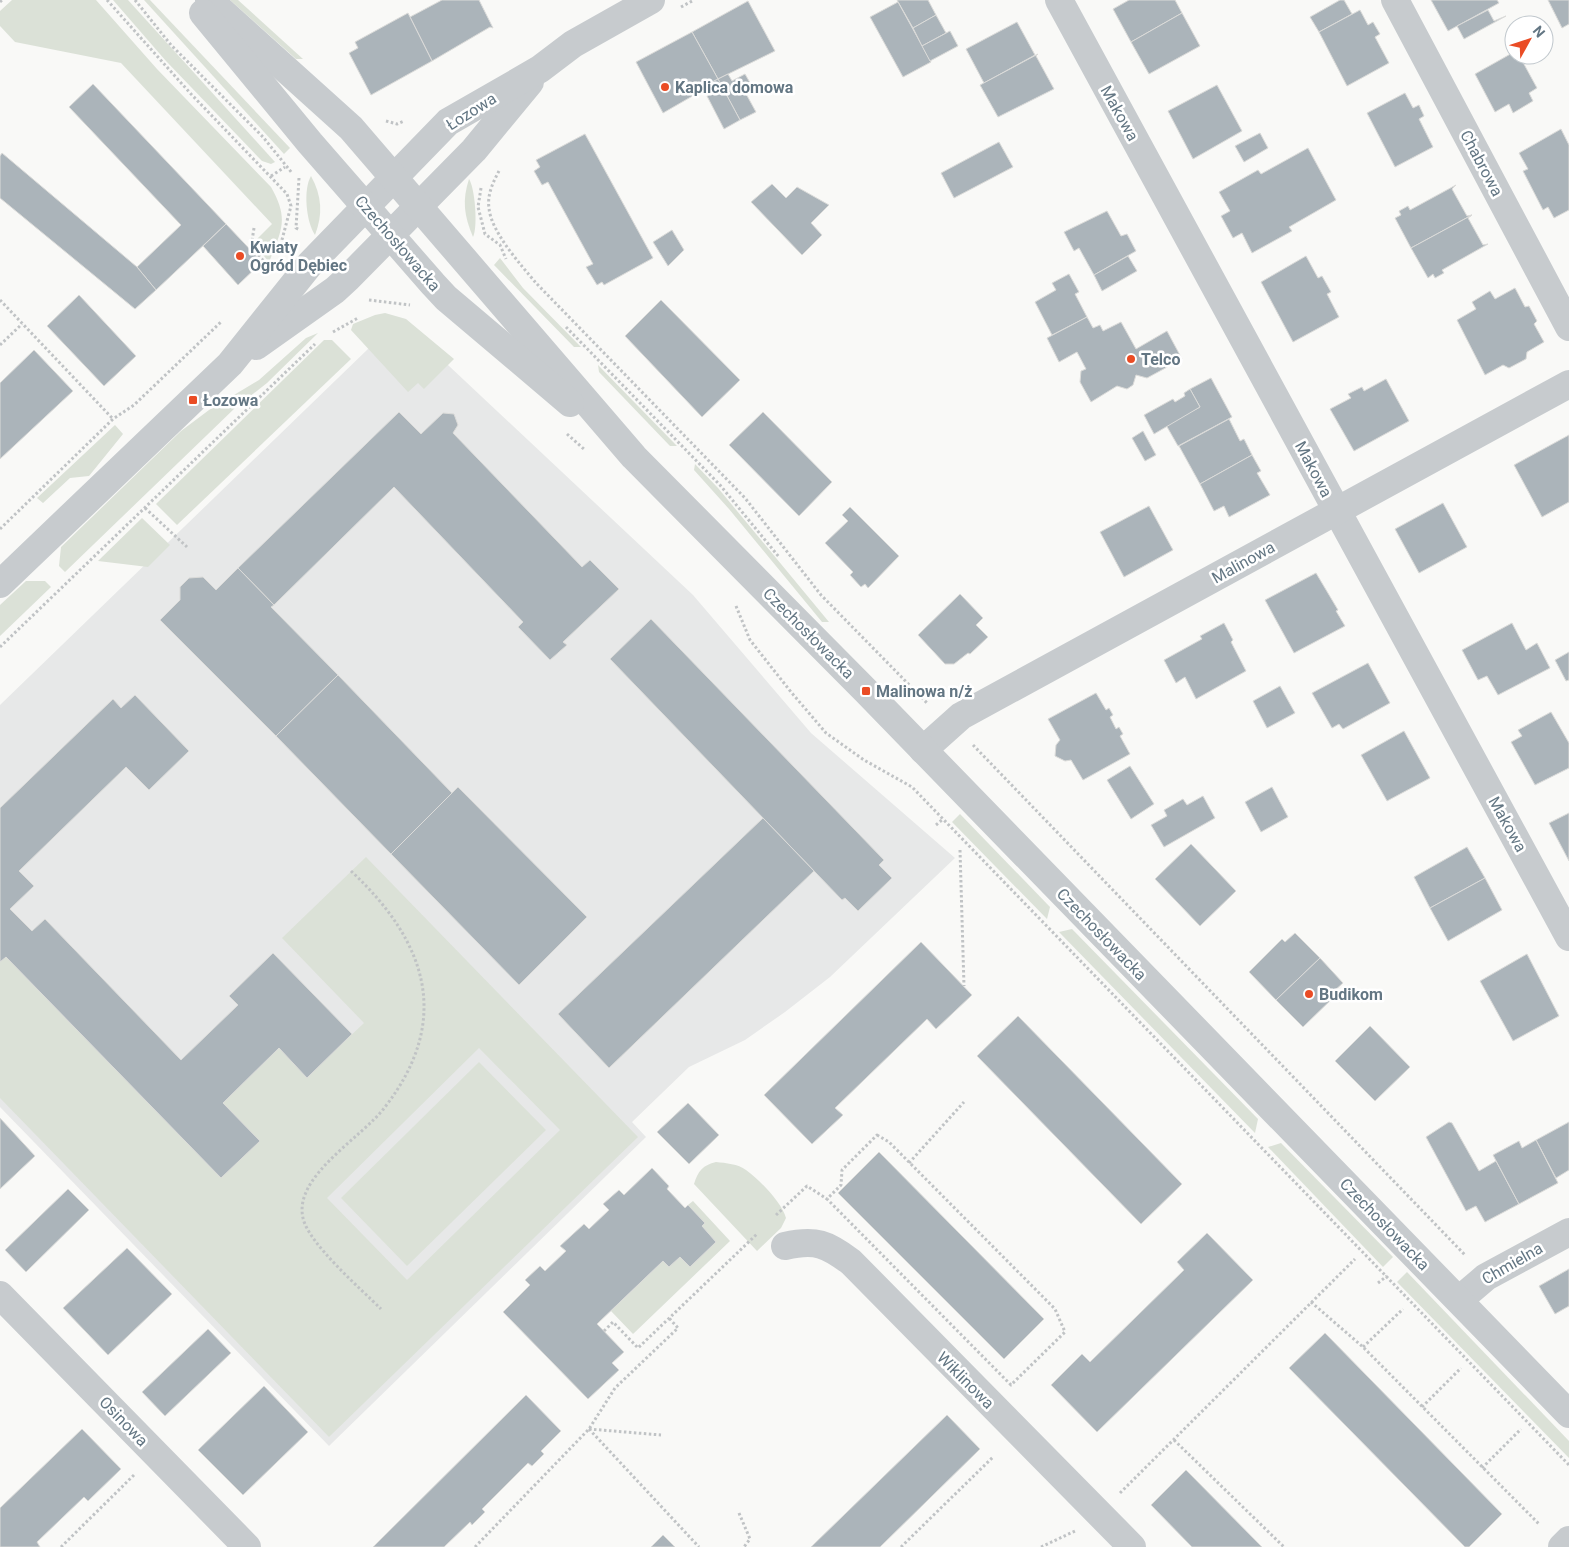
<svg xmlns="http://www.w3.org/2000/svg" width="1569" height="1547" viewBox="0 0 1569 1547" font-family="Roboto,sans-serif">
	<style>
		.built { fill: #e7e8e8 }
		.green { fill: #dbe1d7; fill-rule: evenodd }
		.building { fill: #abb4ba; stroke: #dbdbd9 }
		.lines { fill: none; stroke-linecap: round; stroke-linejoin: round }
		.path { stroke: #c0c3c5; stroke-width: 3; stroke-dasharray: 2.5 2.5; stroke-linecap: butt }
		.minor { stroke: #c7cbce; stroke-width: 28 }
		.tertiary { stroke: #c7cbce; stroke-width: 28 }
		.poi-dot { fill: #ea4c25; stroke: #fff; stroke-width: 2 }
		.labels { text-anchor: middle; stroke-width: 5; stroke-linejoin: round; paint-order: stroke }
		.poi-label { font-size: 16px; font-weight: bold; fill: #637683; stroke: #fff; text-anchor: start }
		.street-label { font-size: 16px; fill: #637683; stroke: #fff }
	</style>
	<rect width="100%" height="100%" fill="#f9f9f7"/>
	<!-- built -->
	<polygon class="built" points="399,319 693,595 811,733 955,858 830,977 785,1012 745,1040 689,1067 632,1122 646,1137 329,1446 0,1107 0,705"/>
	<!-- green -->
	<g class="green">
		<path d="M12 0H96L157 69 271 187C289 219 282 229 269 262L253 243 272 224 121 63 15 42 0 26V11Z"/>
		<polygon points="113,0 128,0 275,162 271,164 262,161 166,61"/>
		<polygon points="144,0 150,0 290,148 284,154"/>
		<polygon points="230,0 238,0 303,59 296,59"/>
		<path d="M311 176C322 196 323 214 315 235 306 222 303 189 311 176Z"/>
		<path d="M469 179C475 188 478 227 473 237 464 216 462 200 469 179Z"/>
		<polygon points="500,258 523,288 581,347 574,347 494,265"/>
		<polygon points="385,313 406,319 454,359 424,389 418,383 408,392 351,330 353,324 375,315"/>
		<polygon points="318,333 267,383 235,408 65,572 59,566 61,547 181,431 209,410 259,380 306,338"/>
		<polygon points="324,340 332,340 351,359 177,525 156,504"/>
		<polygon points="598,365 677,446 670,446 599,372"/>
		<polygon points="115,425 123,434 89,476 70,478 43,503 37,498"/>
		<polygon points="695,464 718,488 829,622 822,622 729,509 694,470"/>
		<polygon points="142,518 170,545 148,567 98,561"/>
		<polygon points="26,581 45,581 51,587 0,636 0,605"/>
		<polygon points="960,814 1050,907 1047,919 952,822"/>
		<path d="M366 857 638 1137 329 1437 0 1098V962L6 957 221 1178 260 1141 223 1103 279 1048 307 1077 364 1023 282 938ZM479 1048 560 1130 407 1280 327 1198Z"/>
		<polygon points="1072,929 1258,1119 1255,1133 1059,932"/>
		<polygon points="479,1062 546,1130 407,1266 341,1198"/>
		<polygon points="1281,1143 1393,1257 1383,1267 1268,1147"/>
		<path d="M716 1162C726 1163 738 1164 746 1170 760 1180 782 1203 786 1218L781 1228 757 1251 694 1184C698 1171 703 1165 716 1162Z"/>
		<polygon points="693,1201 730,1241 633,1334 611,1311 663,1261 669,1267 680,1257 690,1267 716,1242 702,1226 705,1223 688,1205"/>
		<polygon points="1407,1272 1569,1441 1569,1458 1397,1282"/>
	</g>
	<!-- building -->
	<g class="building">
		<polygon points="442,0 479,0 493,28 490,27 432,61 410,17"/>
		<polygon points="897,0 928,0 936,15 913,28"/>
		<polygon points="1129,0 1175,0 1182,13 1131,42 1113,9"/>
		<polygon points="1340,0 1344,0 1352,14 1319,32 1310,17"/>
		<polygon points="1431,0 1497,0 1499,3 1448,31"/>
		<polygon points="1548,0 1569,0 1569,24 1562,28"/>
		<polygon points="748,1 775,51 718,79 692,32"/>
		<polygon points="898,2 931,62 903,77 870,17"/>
		<polygon points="1360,10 1368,25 1373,22 1380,34 1375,37 1389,63 1347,86 1319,32"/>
		<polygon points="1488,10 1494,21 1506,16 1464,39 1457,26"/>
		<polygon points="408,13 432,61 371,95 349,53 358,48 355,42"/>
		<polygon points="1182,13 1200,46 1149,74 1131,42"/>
		<polygon points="936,15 946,33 922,46 913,28"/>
		<polygon points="1017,22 1035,55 984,83 966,49"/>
		<polygon points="950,31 958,46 930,61 922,46"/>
		<polygon points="692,32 718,79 694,92 696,94 663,113 636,62"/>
		<polygon points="1514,52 1514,55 1519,55 1537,88 1529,93 1533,101 1513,113 1509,104 1495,112 1475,74"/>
		<polygon points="1038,54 1036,56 1054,89 998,117 980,85"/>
		<polygon points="728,74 732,81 745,74 753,88 745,92 756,112 740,120 718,79"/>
		<polygon points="718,79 740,120 724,129 707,96 712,92 708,84"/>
		<polygon points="93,84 226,224 156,290 137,267 181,225 69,107"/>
		<polygon points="1217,85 1242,131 1193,159 1168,111"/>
		<polygon points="1405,93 1413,108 1419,105 1424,116 1419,119 1433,147 1395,167 1367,113"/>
		<polygon points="1561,129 1569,145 1569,210 1554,218 1548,207 1543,210 1523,171 1528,169 1519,153"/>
		<polygon points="1260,133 1268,148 1244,162 1235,146"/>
		<polygon points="585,134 653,258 604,285 602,282 597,285 586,267 593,264 548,182 542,185 534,171 540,167 536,160"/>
		<polygon points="999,142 1013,167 954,198 941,173"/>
		<polygon points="1308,148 1336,200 1289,227 1292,231 1252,253 1242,233 1233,238 1221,216 1230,211 1219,192 1258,170 1261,174"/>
		<polygon points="2,153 137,267 156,290 135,309 0,198 0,156"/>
		<polygon points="772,184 786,198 797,187 829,205 811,223 822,235 802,255 751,202"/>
		<polygon points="1456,185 1452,189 1467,216 1472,215 1411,248 1395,218 1401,215 1399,211 1408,206 1410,210"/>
		<polygon points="1107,211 1121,236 1127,234 1136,251 1094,275 1079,248 1074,251 1064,232"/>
		<polygon points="1472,215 1468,218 1483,245 1488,244 1442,270 1444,273 1435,278 1433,274 1428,278 1411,248"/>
		<polygon points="226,224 262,262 238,285 203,246"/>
		<polygon points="672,230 684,250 668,266 653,242"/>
		<polygon points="1128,256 1137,271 1102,291 1094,275"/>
		<polygon points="1306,256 1318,278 1322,276 1331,292 1327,294 1339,317 1293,342 1261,282"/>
		<polygon points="1069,274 1079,292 1075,294 1087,317 1052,335 1035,302 1056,290 1052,283"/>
		<polygon points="1515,288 1525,307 1529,306 1537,321 1534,324 1544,342 1527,352 1526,359 1509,368 1503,365 1485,375 1457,320 1476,309 1472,302 1490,291 1495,299"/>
		<polygon points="79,295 136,356 104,386 47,326"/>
		<polygon points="661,300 740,380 702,417 625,336"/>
		<polygon points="1087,317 1093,328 1100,325 1103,331 1121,322 1136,349 1167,331 1182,359 1147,378 1136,375 1133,385 1127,389 1117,386 1091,402 1080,382 1081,371 1086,369 1077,352 1059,362 1047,338"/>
		<polygon points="34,350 73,391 0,459 0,383"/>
		<polygon points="1211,378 1232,417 1178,446 1166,425 1200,407 1190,389"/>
		<polygon points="1386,379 1409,421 1354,451 1330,409 1351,398 1348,394 1362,387 1364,391"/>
		<polygon points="1190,389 1200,407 1154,434 1144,415 1173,399 1175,402 1185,396 1184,393"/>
		<polygon points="399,412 421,434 443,413 454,414 458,425 453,433 582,567 590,560 619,589 563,642 567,645 550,660 518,627 523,622 394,487 274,605 238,568"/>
		<polygon points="763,412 832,482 799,516 729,445"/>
		<polygon points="1229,419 1240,441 1244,439 1252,455 1200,484 1179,446"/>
		<polygon points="1143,431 1156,455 1145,461 1132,438"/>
		<polygon points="1569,435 1569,502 1542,517 1514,465"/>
		<polygon points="1252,455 1261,471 1257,473 1270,495 1229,517 1224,506 1214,511 1200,484"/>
		<polygon points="1443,503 1467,547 1419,573 1395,529"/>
		<polygon points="1149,506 1173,550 1124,577 1100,532"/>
		<polygon points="850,507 899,556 868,588 865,584 861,587 850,575 853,572 825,543 848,521 842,515"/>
		<polygon points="238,568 274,605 271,607 338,675 276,736 160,620 180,600 180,587 189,578 203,577 216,590"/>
		<polygon points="1316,573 1338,610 1336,611 1345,626 1294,653 1265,600"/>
		<polygon points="960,594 983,618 976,625 988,637 970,654 968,653 954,664 945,664 918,635"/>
		<polygon points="651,619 884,860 879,865 892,878 858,911 845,898 842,900 610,659"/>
		<polygon points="1224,623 1233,640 1231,642 1246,671 1196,699 1185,677 1176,683 1164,660 1202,639 1200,636"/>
		<polygon points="1512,623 1526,650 1537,643 1550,668 1498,695 1487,676 1478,680 1462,650"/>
		<polygon points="1569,652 1569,680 1566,681 1555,660"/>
		<polygon points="1368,663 1390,703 1343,729 1339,724 1332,728 1312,693"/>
		<polygon points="338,675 452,793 391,854 276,736"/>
		<polygon points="1280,686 1295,713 1267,728 1253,701"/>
		<polygon points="1096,693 1106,710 1109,708 1113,715 1110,717 1116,729 1119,727 1123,734 1120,736 1130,754 1083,780 1071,760 1065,761 1055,756 1056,745 1060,740 1048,719"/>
		<polygon points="135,695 189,751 149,790 126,767 19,871 34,886 10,909 32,931 45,919 181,1060 238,1005 229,996 273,953 352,1034 307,1078 279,1048 223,1103 260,1141 221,1178 6,957 0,962 0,808 113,699 121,708"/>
		<polygon points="1551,712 1569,743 1569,768 1535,785 1511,742 1522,736 1518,730"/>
		<polygon points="1404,731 1430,778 1387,801 1361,755"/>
		<polygon points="1130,766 1154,804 1131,819 1107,780"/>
		<polygon points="458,787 587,917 519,985 391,854"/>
		<polygon points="1272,787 1288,817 1261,832 1245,802"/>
		<polygon points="1203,796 1215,818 1164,847 1151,825 1167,816 1164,810 1183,799 1187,805"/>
		<polygon points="1569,813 1569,861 1549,823"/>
		<polygon points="763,818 814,871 609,1068 558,1014"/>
		<polygon points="1191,844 1236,891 1200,926 1155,879"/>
		<polygon points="1467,847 1485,878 1430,908 1414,877"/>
		<polygon points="1485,878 1502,910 1448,941 1430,908"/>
		<polygon points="1295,933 1320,958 1276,1000 1249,972 1282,939 1285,942"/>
		<polygon points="921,942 972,995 936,1029 927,1019 835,1108 843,1115 812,1144 764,1095"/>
		<polygon points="1527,954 1559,1016 1513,1041 1480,981"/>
		<polygon points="1320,958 1343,983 1333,992 1336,995 1303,1027 1276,1000"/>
		<polygon points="1018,1016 1182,1184 1141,1224 977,1056"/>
		<polygon points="1370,1026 1410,1067 1375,1101 1335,1061"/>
		<polygon points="688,1103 719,1135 689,1164 657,1132"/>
		<polygon points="0,1118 35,1156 0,1189"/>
		<polygon points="1449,1122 1452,1123 1479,1171 1496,1161 1519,1204 1485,1222 1476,1206 1466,1211 1426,1137"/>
		<polygon points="1569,1122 1569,1170 1556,1178 1536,1140"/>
		<polygon points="1536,1140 1558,1183 1519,1204 1493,1155 1519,1141 1522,1148"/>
		<polygon points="879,1152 1044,1319 1004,1359 838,1193"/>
		<polygon points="652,1168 669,1186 667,1189 685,1208 688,1205 705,1223 702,1226 716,1242 690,1267 680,1257 669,1267 663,1261 597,1324 624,1352 612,1363 619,1370 588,1399 503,1312 530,1285 525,1280 540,1266 545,1271 566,1251 560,1246 584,1224 589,1229 609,1210 603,1204 619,1190 624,1195"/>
		<polygon points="68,1189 89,1210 26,1272 5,1250"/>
		<polygon points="1207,1233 1253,1280 1097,1432 1051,1385 1082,1354 1090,1362 1184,1270 1177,1262"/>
		<polygon points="127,1248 172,1294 108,1355 63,1308"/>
		<polygon points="1569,1269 1569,1306 1555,1314 1539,1286"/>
		<polygon points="208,1329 231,1353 165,1416 142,1392"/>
		<polygon points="1325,1333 1502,1514 1469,1547 1465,1547 1289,1368"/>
		<polygon points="264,1386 308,1432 243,1495 198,1450"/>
		<polygon points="526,1395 561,1431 541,1451 544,1454 532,1466 528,1463 482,1509 485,1512 472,1525 470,1522 444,1547 373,1547"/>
		<polygon points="947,1415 980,1449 880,1547 811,1547"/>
		<polygon points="82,1429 121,1469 88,1501 84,1497 37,1542 40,1547 0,1547 0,1508"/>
		<polygon points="1186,1470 1262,1547 1192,1547 1151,1505"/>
		<polygon points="663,1535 675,1547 651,1547"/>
	</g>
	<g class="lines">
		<!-- path -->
		<g class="path">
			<polyline points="107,0 191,94 287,194 291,206 279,251"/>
			<polyline points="135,0 171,45 263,137 292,173"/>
			<polyline points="0,2 2,0"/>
			<polyline points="681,7 694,0"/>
			<polyline points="386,121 397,124 404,121"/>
			<path d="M499 171C493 182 487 195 489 208 491 232 521 265 536 283L745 498 821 595 928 704"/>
			<polyline points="271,176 285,167"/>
			<polyline points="299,178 296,228 300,230"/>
			<polyline points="481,188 478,207 485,234 500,245 506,259"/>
			<polyline points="254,228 251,247 269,267"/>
			<polyline points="0,300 113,419"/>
			<polyline points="369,300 410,305"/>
			<polyline points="566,327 720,485 779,557"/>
			<polyline points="333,332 358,318"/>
			<polyline points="0,345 22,324"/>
			<polyline points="567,434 585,450"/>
			<polyline points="145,508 187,547"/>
			<polyline points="0,529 113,419 134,405 222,321"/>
			<polyline points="736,606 750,640 791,692 826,733 864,760 912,787 1569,1465"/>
			<polyline points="0,647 315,344"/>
			<polyline points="973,745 1465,1255"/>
			<polyline points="936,825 943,819"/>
			<polyline points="960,850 964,986"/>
			<path d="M351 871C426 941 453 1019 385 1107 363 1137 293 1176 303 1218 308 1243 361 1289 381 1309"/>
			<polygon points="877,1135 889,1142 1055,1309 1065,1332 1011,1385 827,1199 841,1185 842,1170"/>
			<polyline points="909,1163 964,1102"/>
			<polyline points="776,1215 807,1186 827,1199"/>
			<polyline points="1378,1283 1387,1276"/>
			<polyline points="1311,1302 1363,1347 1540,1525"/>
			<polyline points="604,1331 613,1322 638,1348 757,1234"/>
			<polyline points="1363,1347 1403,1309"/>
			<polyline points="1422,1407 1461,1368"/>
			<polyline points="589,1429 699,1547"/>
			<polyline points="589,1429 661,1435"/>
			<polyline points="1174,1440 1284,1547"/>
			<polyline points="1482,1468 1521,1429"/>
			<polyline points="1120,1493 1355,1259"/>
			<polyline points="739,1513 750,1539 744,1547"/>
			<polyline points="61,1547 134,1475"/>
			<polyline points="475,1547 589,1429 615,1388 678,1328 669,1318"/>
			<polyline points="901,1547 993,1457"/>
			<polyline points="1041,1547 1075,1531"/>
		</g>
		<!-- minor -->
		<g class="minor">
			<polyline points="1059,0 1569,937"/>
			<polyline points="1395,0 1569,327"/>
			<polyline points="256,346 335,290 348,278 474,150 530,82"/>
			<polyline points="0,584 230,364 310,264 448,122 540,69 573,44 651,0"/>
			<polyline points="923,750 961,716 1569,384"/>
			<path d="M785 1246C816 1239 827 1244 851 1262L1132 1547"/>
			<polyline points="0,1295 247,1547"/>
			<polyline points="1459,1300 1486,1277 1569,1232"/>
			<polyline points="1562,1547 1569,1540"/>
		</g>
		<!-- tertiary -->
		<g class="tertiary">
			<polyline points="209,0 351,128 634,457 866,691 1569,1414"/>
			<polyline points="203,13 310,143 433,284 446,298 570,403"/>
		</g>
	</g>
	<!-- markers -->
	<g class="poi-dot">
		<circle cx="665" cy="87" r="5"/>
		<circle cx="240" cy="256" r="5"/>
		<circle cx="1131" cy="359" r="5"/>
		<rect x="188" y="395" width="10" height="10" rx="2.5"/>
		<rect x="861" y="686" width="10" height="10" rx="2.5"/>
		<circle cx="1309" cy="994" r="5"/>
	</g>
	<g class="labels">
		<!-- poi labels -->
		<g class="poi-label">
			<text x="675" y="93">Kaplica domowa</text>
			<text x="250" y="253">Kwiaty<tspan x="250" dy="18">Ogród Dębiec</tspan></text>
			<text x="1141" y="365">Telco</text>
			<text x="203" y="406">Łozowa</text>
			<text x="876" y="697">Malinowa n/ż</text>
			<text x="1319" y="1000">Budikom</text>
		</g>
		<!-- street labels -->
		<g class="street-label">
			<text transform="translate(471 111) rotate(-32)" y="6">Łozowa</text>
			<text transform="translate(1120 113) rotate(61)" y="6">Makowa</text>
			<text transform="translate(1482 163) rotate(62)" y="6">Chabrowa</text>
			<text transform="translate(398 243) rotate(49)" y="6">Czechosłowacka</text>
			<text transform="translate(1314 469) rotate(62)" y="6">Makowa</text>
			<text transform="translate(1243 562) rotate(-29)" y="6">Malinowa</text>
			<text transform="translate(809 633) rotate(45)" y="6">Czechosłowacka</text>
			<text transform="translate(1508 824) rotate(61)" y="6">Makowa</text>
			<text transform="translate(1102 934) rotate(46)" y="6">Czechosłowacka</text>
			<text transform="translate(1385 1224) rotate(46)" y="6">Czechosłowacka</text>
			<text transform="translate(1512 1263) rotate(-30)" y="6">Chmielna</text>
			<text transform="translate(966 1380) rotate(45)" y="6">Wiklinowa</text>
			<text transform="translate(124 1421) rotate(46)" y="6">Osinowa</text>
		</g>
	</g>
	<!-- north arrow -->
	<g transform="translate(1529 40) rotate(50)"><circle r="24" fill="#ffffff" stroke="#c1c8cd"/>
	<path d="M0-4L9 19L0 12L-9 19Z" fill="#ea4c25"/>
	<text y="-8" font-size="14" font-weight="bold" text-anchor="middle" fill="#637683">N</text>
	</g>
</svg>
